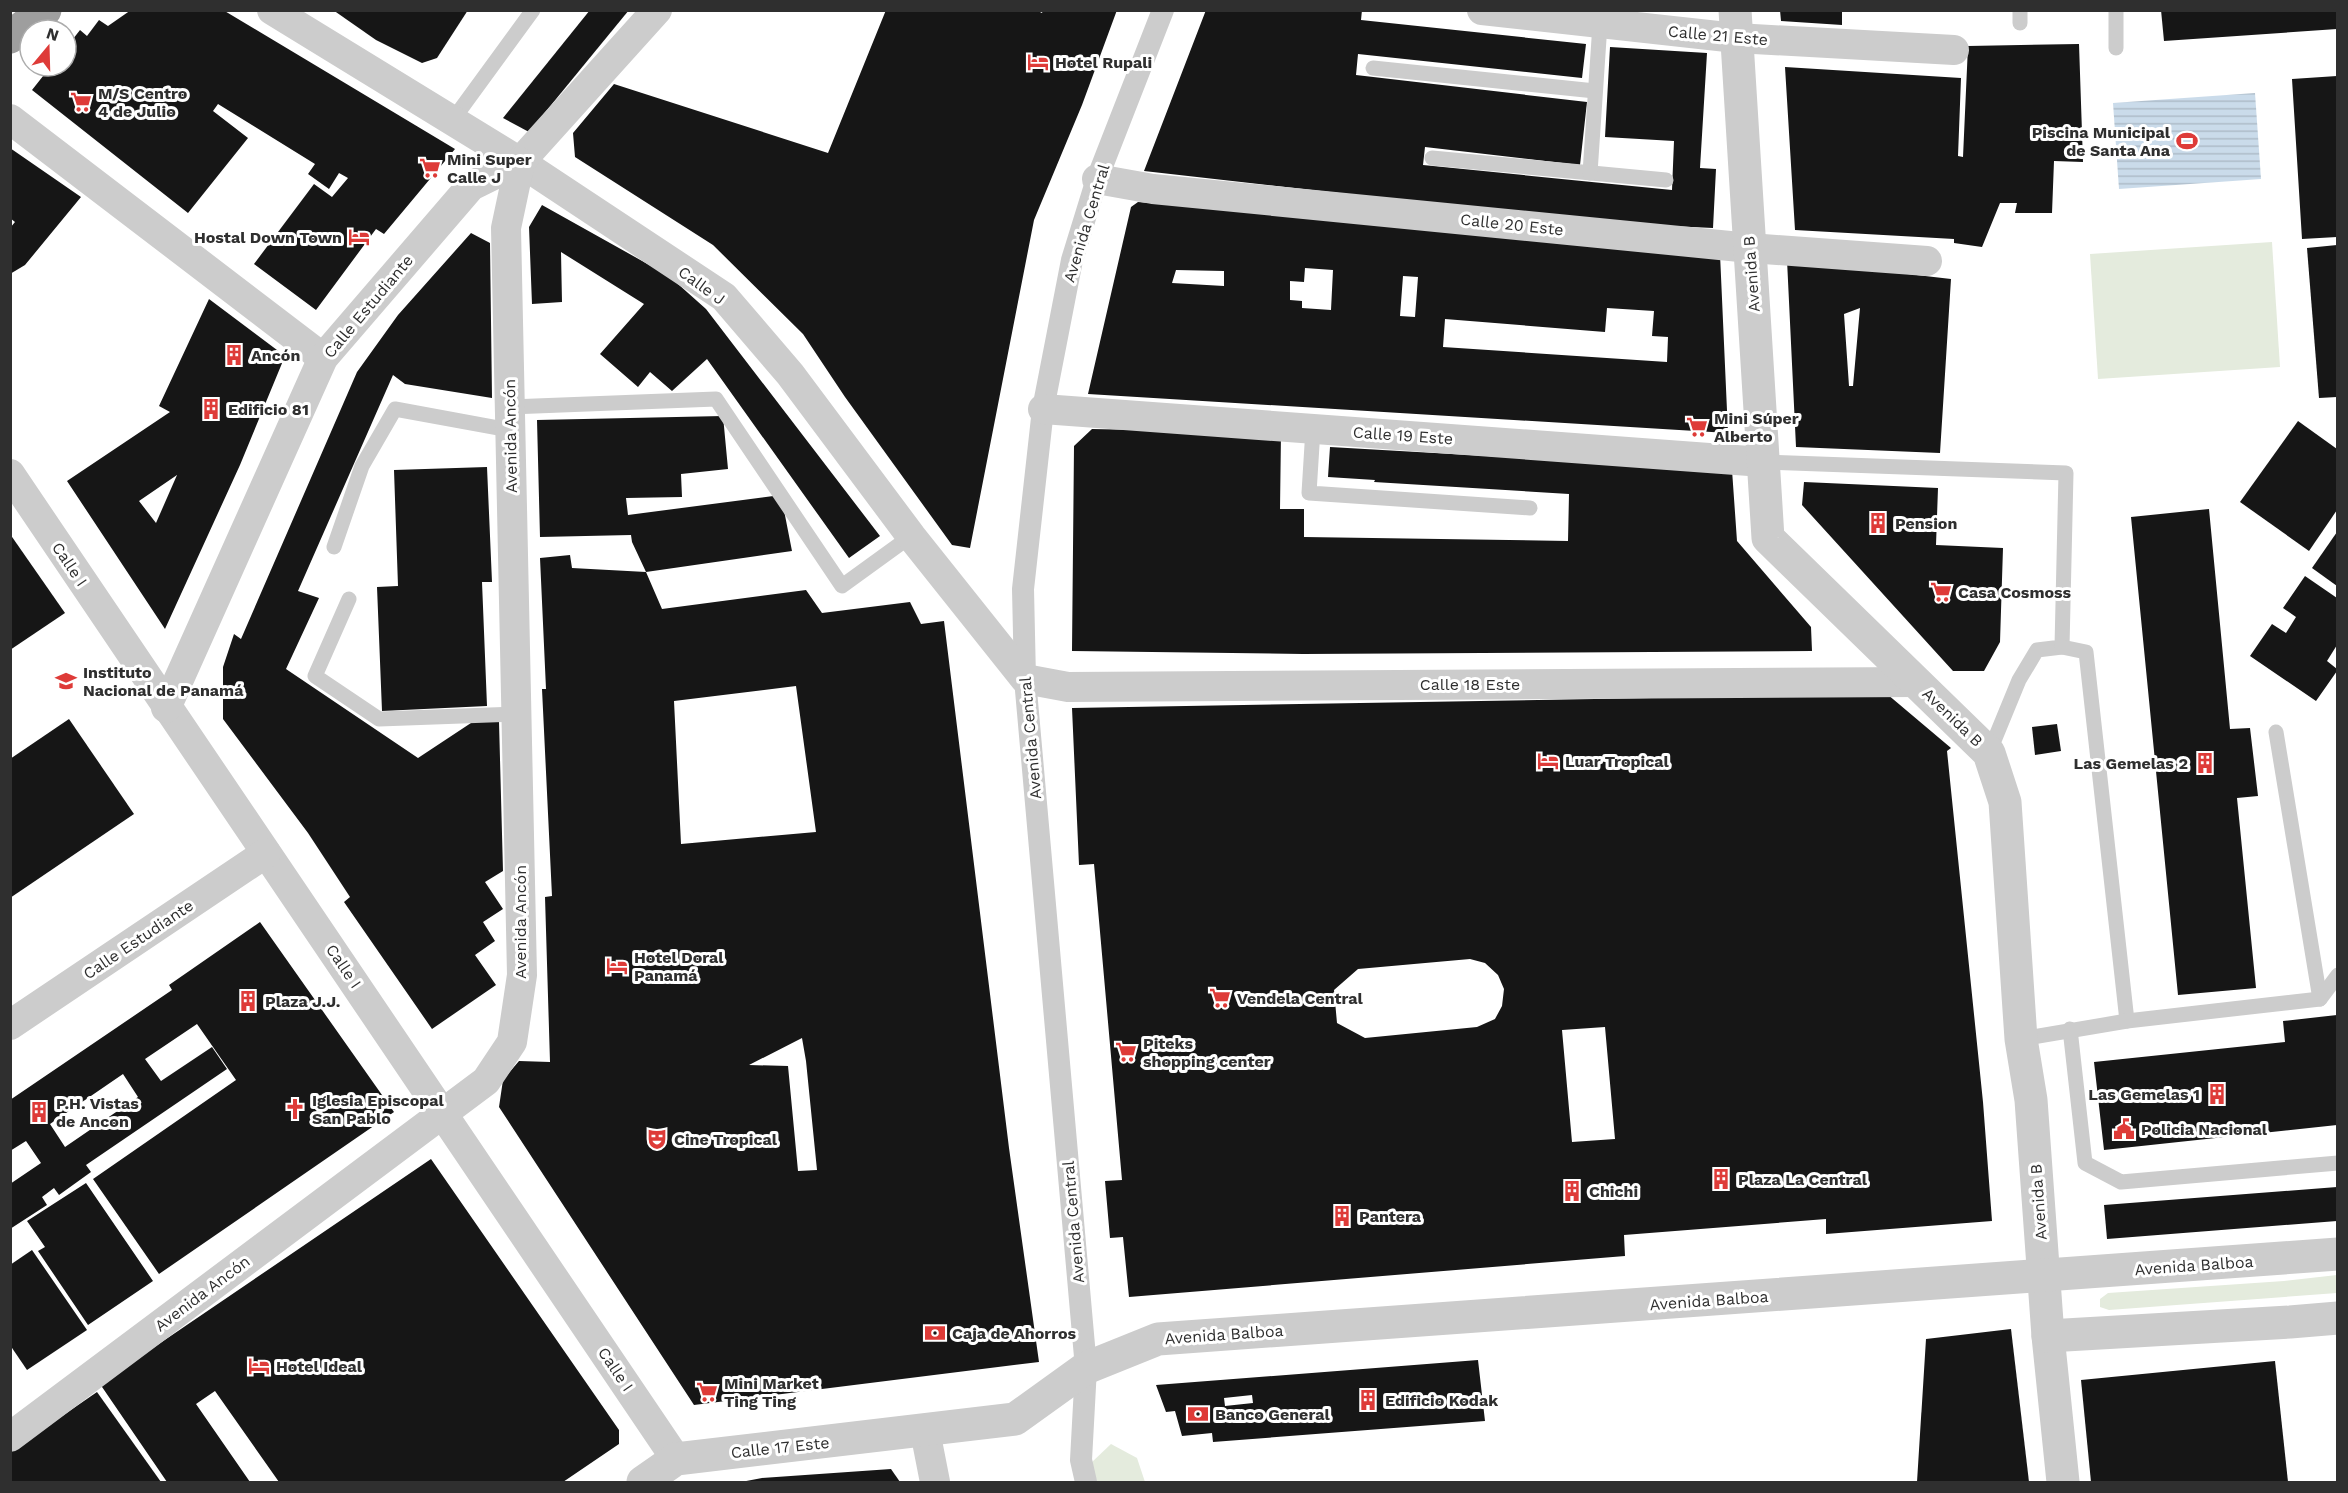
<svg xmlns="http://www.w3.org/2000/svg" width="2348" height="1493" viewBox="0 0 2348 1493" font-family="'Work Sans',sans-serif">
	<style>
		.grass { fill: #e4ebdd }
		.water { fill: url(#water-rules) }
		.building { fill: #161616; fill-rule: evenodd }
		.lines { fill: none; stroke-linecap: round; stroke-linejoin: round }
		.service { stroke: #ccc; stroke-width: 15 }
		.pedestrian { stroke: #ccc; stroke-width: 22 }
		.minor { stroke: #ccc; stroke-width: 30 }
		.tertiary { stroke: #ccc; stroke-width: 33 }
		.trunk { stroke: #9e9e9e; stroke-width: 33 }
		.labels { text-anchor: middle; stroke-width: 6; stroke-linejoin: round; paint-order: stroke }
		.street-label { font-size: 16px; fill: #2f2f2f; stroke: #fff }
		.poi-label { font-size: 16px; font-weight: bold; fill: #2f2f2f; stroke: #fff; text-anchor: start }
	</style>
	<defs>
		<pattern id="water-rules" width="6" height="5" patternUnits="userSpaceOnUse" patternTransform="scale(1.5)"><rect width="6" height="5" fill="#cadbea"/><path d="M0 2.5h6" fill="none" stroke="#aebcc9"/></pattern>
	</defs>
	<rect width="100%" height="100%" fill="#fff"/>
	<!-- grass -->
	<g class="grass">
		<polygon points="2272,242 2280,367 2098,379 2090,254"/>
		<polygon points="2337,1275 2337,1293 2109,1310 2100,1307 2100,1299 2108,1293 2284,1281"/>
		<polygon points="1111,1444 1137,1458 1145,1482 1097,1482 1091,1463"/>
	</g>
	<!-- water -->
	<polygon class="water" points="2255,93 2261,179 2119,189 2113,103"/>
	<!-- building -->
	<g class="building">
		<polygon points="131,10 223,10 455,149 384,234 376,229 316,310 254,264 314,184 332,197 348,178 339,173 329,189 308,174 315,164 218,104 213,111 248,138 188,213 32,90 51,66 66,66 66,48 80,30 87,36 99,20 108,26"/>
		<polygon points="333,10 468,10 437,58 422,63 376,40"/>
		<polygon points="590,10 629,10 529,132 503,118"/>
		<polygon points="886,10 1036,10 1042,13 1043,10 1117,10 1082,105 1034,220 970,548 952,545 845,397 803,334 713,245 575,157 573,133 614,84 828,153"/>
		<polygon points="1206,10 1362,10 1361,20 1586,44 1582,78 1358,54 1356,75 1587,102 1580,165 1425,147 1423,165 1672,190 1674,141 1605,137 1610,47 1707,53 1700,168 1716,169 1713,228 1670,226 1419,202 1144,171"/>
		<polygon points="1780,10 1842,10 1842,25 1781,21"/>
		<polygon points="2161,10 2337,10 2337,29 2164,41"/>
		<polygon points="2079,44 2083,162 2054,161 2052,213 2015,213 2017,203 2000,203 1982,247 1954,243 1954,239 1795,230 1785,67 1961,78 1958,156 1963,157 1968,46"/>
		<polygon points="2337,76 2337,237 2302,239 2292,79"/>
		<polygon points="10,148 81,197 25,265 10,274 10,228 15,222 10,218"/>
		<path d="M1138 202 1720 254 1728 433 1088 394 1131 207ZM1305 268 1333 270 1331 310 1302 308V301L1290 300V281L1304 282ZM1176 270 1224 271V286L1172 283ZM1403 276 1418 277 1415 317 1400 316ZM1607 308 1654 311 1652 336 1668 337 1667 362 1443 347 1445 319 1605 332Z"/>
		<polygon points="542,205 669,276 706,309 880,536 849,558 707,359 672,391 650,372 638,387 600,354 644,304 561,252 562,302 532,304 529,227"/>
		<polygon points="471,233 490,243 492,398 405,384 393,375 298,591 319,598 286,669 418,758 474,721 499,722 503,871 485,882 503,909 483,922 495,941 475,955 496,985 432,1029 344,902 350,897 308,833 223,719 223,667 234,634 241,639 357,372 398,315"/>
		<polygon points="2337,245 2337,397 2319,398 2307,248"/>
		<path d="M1787 260 1951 279 1940 453 1796 447ZM1860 308 1853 386H1849L1844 314Z"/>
		<path d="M209 299 285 356 240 465 165 629 67 481 170 412 159 406ZM177 475 156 523 139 501Z"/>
		<polygon points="723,416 728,469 681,474 682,497 626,498 628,515 781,495 792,551 646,572 632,542 631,535 540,537 537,420"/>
		<polygon points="2298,421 2337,449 2337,510 2309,551 2240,502"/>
		<polygon points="1092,429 1281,433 1280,509 1304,509 1304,537 1568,541 1569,494 1374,482 1375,480 1328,477 1330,447 1732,470 1737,541 1811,627 1812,651 1303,654 1072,651 1074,446"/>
		<polygon points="487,467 492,582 482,582 487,706 382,711 377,587 398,586 394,470"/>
		<polygon points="1804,482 1938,488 1936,545 2003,548 2000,642 1984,671 1953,671 1802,505"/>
		<polygon points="2209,509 2230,729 2250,728 2258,796 2237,798 2256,988 2178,995 2131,517"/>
		<polygon points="2337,532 2337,586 2312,568"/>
		<polygon points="10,534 65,613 10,650"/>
		<path d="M570 555 572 568 646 572 662 609 806 590 822 613 910 602 921 624 944 621 1009 1148 1039 1362 694 1405 499 1107 503 1080 519 1061 550 1062 545 897 552 896 542 689H546L540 558ZM796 686 816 832 681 844 674 701ZM802 1038 806 1061 817 1170 798 1171 788 1066 749 1065Z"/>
		<polygon points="2305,576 2337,598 2337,645 2327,661 2337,669 2337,671 2316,701 2250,656 2272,624 2286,633 2296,617 2283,608"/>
		<path d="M1887 694 1951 748 1947 751 1983 1102 1992 1221 1826 1234V1219L1624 1235 1625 1256 1129 1297 1123 1237 1110 1238 1105 1181 1122 1180 1094 864 1079 865 1072 708ZM1470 959 1485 963 1498 975 1504 989 1502 1006 1495 1019 1477 1027 1365 1038 1337 1023 1334 990 1358 969ZM1605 1027 1615 1139 1572 1142 1562 1030Z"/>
		<polygon points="69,719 134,814 10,898 10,759"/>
		<polygon points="2057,724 2061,751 2035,755 2032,727"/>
		<path d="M260 922 394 1112 159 1274 93 1179 236 1080 197 1024 145 1059 161 1081 212 1047 227 1069 86 1165 91 1172 59 1195 54 1188 42 1197 47 1205 10 1229V1184L41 1163 26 1141 10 1151V1100L172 990 169 985ZM123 1074 138 1097 65 1147 50 1124Z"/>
		<polygon points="2337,1015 2337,1125 2104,1150 2094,1062 2285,1042 2283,1021"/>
		<polygon points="431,1159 619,1430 619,1444 563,1482 279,1482 215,1391 196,1404 250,1482 167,1482 100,1384"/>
		<polygon points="86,1183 153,1281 88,1325 38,1251 45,1247 27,1221"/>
		<polygon points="2337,1187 2337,1221 2107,1239 2104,1205"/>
		<polygon points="32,1250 87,1330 27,1370 10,1345 10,1265"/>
		<polygon points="2011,1329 2029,1482 1917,1482 1926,1339"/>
		<path d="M1478 1360 1485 1421 1213 1442 1212 1433 1182 1436 1175 1411 1166 1412 1156 1385ZM1252 1395 1253 1403 1225 1406 1224 1398Z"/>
		<polygon points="2275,1361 2288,1482 2091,1482 2081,1380"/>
		<polygon points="97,1392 161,1482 10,1482 10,1452"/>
		<polygon points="891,1469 900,1482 741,1482 762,1478"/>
	</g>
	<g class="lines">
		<!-- service -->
		<g class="service">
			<polyline points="2020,10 2020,23"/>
			<polyline points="2116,10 2116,48"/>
			<polyline points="1373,68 1595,91"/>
			<polyline points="452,121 533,10"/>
			<polyline points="1432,158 1666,180"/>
			<polyline points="1590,173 1600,24"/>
			<polyline points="510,407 716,399 842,586 911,536"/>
			<polyline points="1313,429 1309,493 1530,508"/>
			<polyline points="1763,462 2066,473 2062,647 2037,650 2019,680 1989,753"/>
			<polyline points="334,547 362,466 395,409 510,430"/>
			<polyline points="349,599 315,676 379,719 517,714"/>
			<polyline points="2062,647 2086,652 2127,1021"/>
			<polyline points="2276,732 2320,999"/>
			<polyline points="2070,1029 2085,1163 2121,1182 2338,1163"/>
			<polyline points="2021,1039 2127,1021 2320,999 2338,975"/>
		</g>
		<!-- pedestrian -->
		<polyline class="pedestrian" points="1086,1482 1081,1460 1086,1368 1025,679 1023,589 1043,409 1072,260 1097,179 1163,10"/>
		<!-- minor -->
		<g class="minor">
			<polyline points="272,10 520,162 724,297 790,374 911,536 1025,679 1068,687 1917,682"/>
			<polyline points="1482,10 1736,38 1954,50"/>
			<polyline points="10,119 323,358"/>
			<polyline points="1097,179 1153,189 1750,248 1927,261"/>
			<polyline points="1043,409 1763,462"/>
			<path d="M10 474C230 804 455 1130 676 1459"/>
			<polyline points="166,708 323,358 471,186 520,162 657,10"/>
			<polyline points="10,1025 266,853"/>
			<polyline points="925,1431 935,1482"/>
			<polyline points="10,1437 486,1081 512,1042 522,975 506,228 520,162"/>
		</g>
		<!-- tertiary -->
		<g class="tertiary">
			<polyline points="1735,10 1768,538 1989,753 2005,802 2021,1039 2031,1100 2048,1336 2063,1482"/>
			<polyline points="2048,1336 2290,1322 2338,1318"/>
			<polyline points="643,1482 676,1459 1015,1419 1086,1368 1158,1339 2338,1254"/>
		</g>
		<!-- trunk -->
		<polyline class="trunk" points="10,37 45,10"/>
	</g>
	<!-- icons -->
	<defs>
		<symbol id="hotel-bare" viewBox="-9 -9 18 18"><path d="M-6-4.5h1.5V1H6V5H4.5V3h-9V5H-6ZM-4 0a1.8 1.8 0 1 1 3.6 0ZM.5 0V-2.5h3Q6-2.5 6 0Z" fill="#de3b38" stroke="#fff" stroke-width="2.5" paint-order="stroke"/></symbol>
		<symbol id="supermarket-bare" viewBox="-9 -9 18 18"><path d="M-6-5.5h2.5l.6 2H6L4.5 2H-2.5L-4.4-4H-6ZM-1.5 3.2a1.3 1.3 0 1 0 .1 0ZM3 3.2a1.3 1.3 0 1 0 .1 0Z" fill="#de3b38" stroke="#fff" stroke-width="2.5" paint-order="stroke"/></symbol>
		<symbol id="stadium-bare" viewBox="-9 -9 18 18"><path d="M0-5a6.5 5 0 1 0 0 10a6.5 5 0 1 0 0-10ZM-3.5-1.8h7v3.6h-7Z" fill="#de3b38" stroke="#fff" stroke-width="2.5" paint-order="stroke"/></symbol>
		<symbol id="building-bare" viewBox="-9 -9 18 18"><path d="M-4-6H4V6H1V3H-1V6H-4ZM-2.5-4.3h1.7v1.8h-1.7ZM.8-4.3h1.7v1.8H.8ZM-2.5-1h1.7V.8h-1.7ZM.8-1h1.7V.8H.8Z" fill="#de3b38" stroke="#fff" stroke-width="2.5" paint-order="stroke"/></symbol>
		<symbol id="school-bare" viewBox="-9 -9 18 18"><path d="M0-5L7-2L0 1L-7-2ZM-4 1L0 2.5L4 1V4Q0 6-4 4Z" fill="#de3b38" stroke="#fff" stroke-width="2.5" paint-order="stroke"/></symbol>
		<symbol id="church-bare" viewBox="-9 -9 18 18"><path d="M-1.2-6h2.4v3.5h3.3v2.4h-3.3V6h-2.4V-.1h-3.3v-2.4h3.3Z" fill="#de3b38" stroke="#fff" stroke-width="2.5" paint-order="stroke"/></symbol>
		<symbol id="civic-bare" viewBox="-9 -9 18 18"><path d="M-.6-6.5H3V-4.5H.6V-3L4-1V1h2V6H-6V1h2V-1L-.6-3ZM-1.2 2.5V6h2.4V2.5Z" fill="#de3b38" stroke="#fff" stroke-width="2.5" paint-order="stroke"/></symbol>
		<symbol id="theatre-bare" viewBox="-9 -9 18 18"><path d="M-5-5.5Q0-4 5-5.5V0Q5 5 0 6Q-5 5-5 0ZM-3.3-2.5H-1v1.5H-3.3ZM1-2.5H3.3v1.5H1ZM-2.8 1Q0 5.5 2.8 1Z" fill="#de3b38" stroke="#fff" stroke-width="2.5" paint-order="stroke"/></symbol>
		<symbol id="bank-bare" viewBox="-9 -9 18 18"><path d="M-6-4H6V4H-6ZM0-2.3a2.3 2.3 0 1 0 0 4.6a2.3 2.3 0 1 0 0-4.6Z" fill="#de3b38" stroke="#fff" stroke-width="2.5" paint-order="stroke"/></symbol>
	</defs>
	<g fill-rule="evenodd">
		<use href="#hotel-bare" x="1023" y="47" width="30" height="30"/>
		<use href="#supermarket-bare" x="66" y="87" width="30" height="30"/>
		<use href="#stadium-bare" x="2172" y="126" width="30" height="30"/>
		<use href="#supermarket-bare" x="415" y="153" width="30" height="30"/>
		<use href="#hotel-bare" x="344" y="222" width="30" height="30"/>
		<use href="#building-bare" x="219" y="340" width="30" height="30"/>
		<use href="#building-bare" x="196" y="394" width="30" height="30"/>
		<use href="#supermarket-bare" x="1682" y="412" width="30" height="30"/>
		<use href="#building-bare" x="1863" y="508" width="30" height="30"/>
		<use href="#supermarket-bare" x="1926" y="577" width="30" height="30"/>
		<use href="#school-bare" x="51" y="666" width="30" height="30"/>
		<use href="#hotel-bare" x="1533" y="746" width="30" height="30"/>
		<use href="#building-bare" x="2190" y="748" width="30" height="30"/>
		<use href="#hotel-bare" x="602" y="951" width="30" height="30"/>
		<use href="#supermarket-bare" x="1205" y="983" width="30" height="30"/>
		<use href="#building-bare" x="233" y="986" width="30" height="30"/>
		<use href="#supermarket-bare" x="1111" y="1037" width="30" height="30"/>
		<use href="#building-bare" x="2202" y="1079" width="30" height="30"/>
		<use href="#church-bare" x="280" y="1094" width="30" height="30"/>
		<use href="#building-bare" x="24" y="1097" width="30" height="30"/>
		<use href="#civic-bare" x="2109" y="1114" width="30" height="30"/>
		<use href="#theatre-bare" x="642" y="1124" width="30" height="30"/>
		<use href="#building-bare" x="1706" y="1164" width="30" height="30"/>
		<use href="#building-bare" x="1557" y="1176" width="30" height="30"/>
		<use href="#building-bare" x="1327" y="1201" width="30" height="30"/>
		<use href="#bank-bare" x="920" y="1318" width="30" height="30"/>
		<use href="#hotel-bare" x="244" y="1351" width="30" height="30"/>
		<use href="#supermarket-bare" x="692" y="1377" width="30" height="30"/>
		<use href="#building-bare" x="1353" y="1385" width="30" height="30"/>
		<use href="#bank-bare" x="1183" y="1399" width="30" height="30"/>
	</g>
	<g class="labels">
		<!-- street labels -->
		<g class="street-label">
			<text transform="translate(1718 35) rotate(5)" y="6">Calle 21 Este</text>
			<text transform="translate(1086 223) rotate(-73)" y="6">Avenida Central</text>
			<text transform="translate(1512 224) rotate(6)" y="6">Calle 20 Este</text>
			<text transform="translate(1751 274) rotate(-94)" y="6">Avenida B</text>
			<text transform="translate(702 285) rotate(36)" y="6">Calle J</text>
			<text transform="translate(368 306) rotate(-50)" y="6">Calle Estudiante</text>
			<text transform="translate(1403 435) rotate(4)" y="6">Calle 19 Este</text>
			<text transform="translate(510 436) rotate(-91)" y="6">Avenida Ancón</text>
			<text transform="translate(70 564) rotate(56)" y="6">Calle I</text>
			<text x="1470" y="690">Calle 18 Este</text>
			<text transform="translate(1953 717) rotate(44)" y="6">Avenida B</text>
			<text transform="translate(1030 738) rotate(-95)" y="6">Avenida Central</text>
			<text transform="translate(520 922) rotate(-90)" y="6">Avenida Ancón</text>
			<text transform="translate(138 939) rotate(-34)" y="6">Calle Estudiante</text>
			<text transform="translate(344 966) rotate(56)" y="6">Calle I</text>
			<text transform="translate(2038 1202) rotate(-94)" y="6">Avenida B</text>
			<text transform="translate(1073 1222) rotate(-95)" y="6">Avenida Central</text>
			<text transform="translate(2194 1265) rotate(-4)" y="6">Avenida Balboa</text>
			<text transform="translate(202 1293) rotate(-37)" y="6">Avenida Ancón</text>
			<text transform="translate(1709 1300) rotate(-4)" y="6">Avenida Balboa</text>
			<text transform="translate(1224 1334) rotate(-4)" y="6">Avenida Balboa</text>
			<text transform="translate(616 1369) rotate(56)" y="6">Calle I</text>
			<text transform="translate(780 1447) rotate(-6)" y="6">Calle 17 Este</text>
		</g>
		<!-- poi labels -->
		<g class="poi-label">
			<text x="1055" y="68">Hotel Rupali</text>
			<text x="98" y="99">M/S Centro<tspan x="98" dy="18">4 de Julio</tspan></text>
			<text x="2170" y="138" text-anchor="end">Piscina Municipal<tspan x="2170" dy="18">de Santa Ana</tspan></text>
			<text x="447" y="165">Mini Super<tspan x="447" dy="18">Calle J</tspan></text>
			<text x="342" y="243" text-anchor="end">Hostal Down Town</text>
			<text x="251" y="361">Ancón</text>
			<text x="228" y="415">Edificio 81</text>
			<text x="1714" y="424">Mini Súper<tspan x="1714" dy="18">Alberto</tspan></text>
			<text x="1895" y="529">Pension</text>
			<text x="1958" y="598">Casa Cosmoss</text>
			<text x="83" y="678">Instituto<tspan x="83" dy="18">Nacional de Panamá</tspan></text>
			<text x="1565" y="767">Luar Tropical</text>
			<text x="2188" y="769" text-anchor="end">Las Gemelas 2</text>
			<text x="634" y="963">Hotel Doral<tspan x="634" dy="18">Panamá</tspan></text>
			<text x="1237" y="1004">Vendela Central</text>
			<text x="265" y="1007">Plaza J.J.</text>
			<text x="1143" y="1049">Piteks<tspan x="1143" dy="18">shopping center</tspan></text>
			<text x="2200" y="1100" text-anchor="end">Las Gemelas 1</text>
			<text x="312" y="1106">Iglesia Episcopal<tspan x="312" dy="18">San Pablo</tspan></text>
			<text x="56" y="1109">P.H. Vistas<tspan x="56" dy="18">de Ancon</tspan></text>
			<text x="2141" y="1135">Policia Nacional</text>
			<text x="674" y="1145">Cine Tropical</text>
			<text x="1738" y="1185">Plaza La Central</text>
			<text x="1589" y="1197">Chichi</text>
			<text x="1359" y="1222">Pantera</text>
			<text x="952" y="1339">Caja de Ahorros</text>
			<text x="276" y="1372">Hotel Ideal</text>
			<text x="724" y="1389">Mini Market<tspan x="724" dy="18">Ting Ting</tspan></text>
			<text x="1385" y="1406">Edificio Kodak</text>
			<text x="1215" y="1420">Banco General</text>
		</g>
	</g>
	<!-- border -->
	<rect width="2348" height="1493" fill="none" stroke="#2f2f2f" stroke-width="24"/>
	<!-- north arrow -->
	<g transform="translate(48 48) rotate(19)"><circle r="28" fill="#ffffff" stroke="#acacac" stroke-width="1.5"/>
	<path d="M0-4.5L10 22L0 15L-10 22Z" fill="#de3b38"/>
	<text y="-9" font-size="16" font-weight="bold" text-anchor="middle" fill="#2f2f2f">N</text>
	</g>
</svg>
